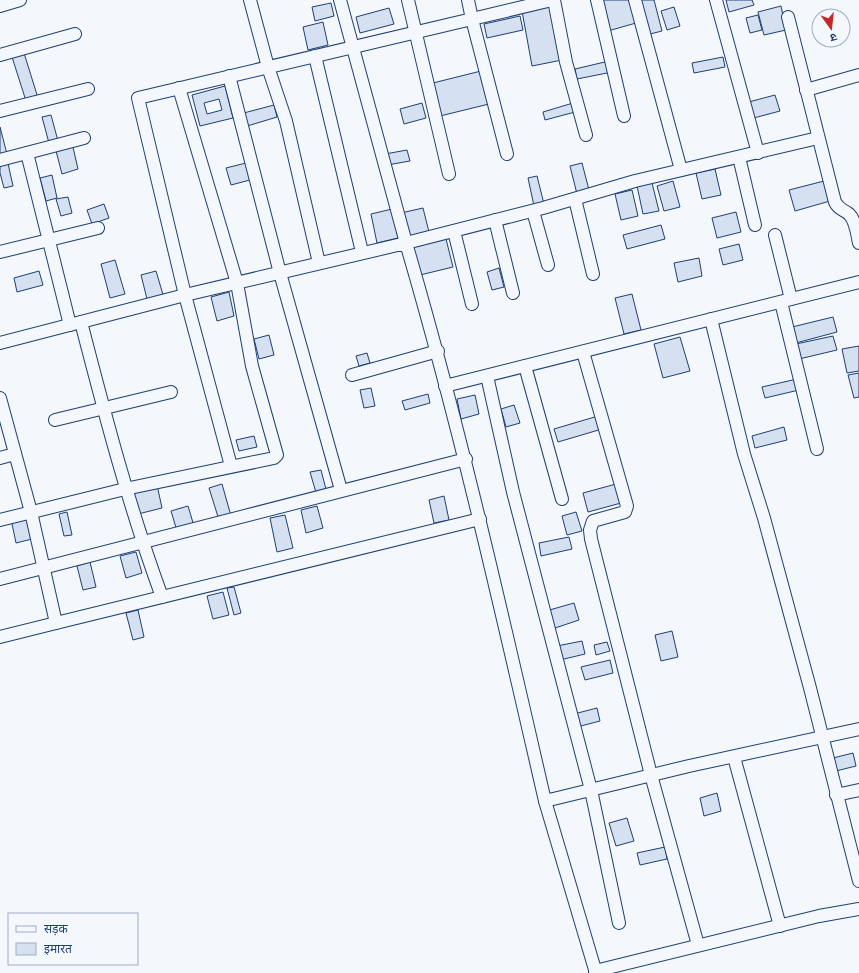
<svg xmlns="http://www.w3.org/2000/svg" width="859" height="973" viewBox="0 0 859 973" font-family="'DejaVu Sans','Noto Sans Devanagari',sans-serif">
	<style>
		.building { fill: #d5e0f0; stroke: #1d3f73; fill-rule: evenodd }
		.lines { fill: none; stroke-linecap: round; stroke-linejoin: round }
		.minor-casing { stroke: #1d3f73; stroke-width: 14 }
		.minor { stroke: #f4f7fb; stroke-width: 12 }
	</style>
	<rect width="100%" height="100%" fill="#f4f7fb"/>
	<!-- building -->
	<g class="building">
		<polygon points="599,0 630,0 636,23 608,31"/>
		<polygon points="638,0 654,0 662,31 646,35"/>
		<polygon points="726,0 752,0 754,5 729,12"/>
		<polygon points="331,3 334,16 315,21 312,7"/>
		<polygon points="551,5 562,60 532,66 522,11"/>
		<polygon points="781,6 786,30 764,35 758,12"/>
		<polygon points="674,7 680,26 667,30 661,11"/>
		<polygon points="389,8 394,24 360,33 356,17"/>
		<polygon points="758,15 762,30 750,33 746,18"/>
		<polygon points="520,16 523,30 487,38 484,24"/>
		<polygon points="323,22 328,45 308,50 303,27"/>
		<polygon points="24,53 38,98 26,101 12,57"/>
		<polygon points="723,57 725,67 694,73 692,63"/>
		<polygon points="609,61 612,72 577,79 575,69"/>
		<polygon points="481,71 489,104 440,116 433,83"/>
		<path d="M225 86 233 118 200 126 192 95ZM219 99 222 110 207 114 204 103Z"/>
		<polygon points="775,95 780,111 750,119 745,103"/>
		<polygon points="422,103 426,118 404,124 400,109"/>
		<polygon points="573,103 575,112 545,120 543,112"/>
		<polygon points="274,105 277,117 244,127 240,114"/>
		<polygon points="51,115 58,141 49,143 42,117"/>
		<polygon points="0,127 7,154 0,156"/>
		<polygon points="72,143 78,169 62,174 55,147"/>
		<polygon points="407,150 410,161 387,165 385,154"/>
		<polygon points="7,159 13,186 4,188 0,173 0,161"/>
		<polygon points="246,163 250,180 231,185 226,168"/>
		<polygon points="582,163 589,190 577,194 570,166"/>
		<polygon points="715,169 721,195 702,199 696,173"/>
		<polygon points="52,175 57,198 46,201 40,178"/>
		<polygon points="537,176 544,204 534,206 528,178"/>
		<polygon points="673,181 680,207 664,211 657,186"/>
		<polygon points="824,181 830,201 795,211 789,190"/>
		<polygon points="652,183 659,211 643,214 637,186"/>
		<polygon points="632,190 638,216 621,220 615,194"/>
		<polygon points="68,197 72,213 61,216 56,199"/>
		<polygon points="104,204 109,218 92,224 87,210"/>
		<polygon points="423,208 429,232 408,238 401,213"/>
		<polygon points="392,209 398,238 377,243 371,214"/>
		<polygon points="736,212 741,232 717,238 712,218"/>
		<polygon points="661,225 665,239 627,249 623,235"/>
		<polygon points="446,239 453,267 420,275 413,247"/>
		<polygon points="739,244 743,260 723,265 719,249"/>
		<polygon points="699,258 702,276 678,282 674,263"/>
		<polygon points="115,260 125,294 110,298 101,264"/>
		<polygon points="499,268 504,287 492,290 487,272"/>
		<polygon points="39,271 43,285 17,292 14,278"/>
		<polygon points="156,271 164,298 148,303 141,275"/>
		<polygon points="229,292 234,316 217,321 211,297"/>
		<polygon points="632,294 641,330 624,334 615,298"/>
		<polygon points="833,317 837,332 792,344 788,328"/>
		<polygon points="269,335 274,355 259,359 254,339"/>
		<polygon points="833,336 837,350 799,359 796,344"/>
		<polygon points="680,337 690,371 663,378 654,344"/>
		<polygon points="859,346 859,371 847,373 842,349"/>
		<polygon points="367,353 370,363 359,366 356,356"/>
		<polygon points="859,373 859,397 854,398 848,375"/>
		<polygon points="797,379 799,390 765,398 762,387"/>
		<polygon points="371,388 375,406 364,408 360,390"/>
		<polygon points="428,394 430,403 405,410 402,401"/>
		<polygon points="475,395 479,414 461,419 457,399"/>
		<polygon points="514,405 520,423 506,427 501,409"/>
		<polygon points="598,416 602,429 558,442 554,429"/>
		<polygon points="784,427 787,440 755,448 752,436"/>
		<polygon points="254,436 257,447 239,451 236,440"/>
		<polygon points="321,470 327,493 317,496 310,472"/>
		<polygon points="222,484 231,516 219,520 209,488"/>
		<polygon points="616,484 621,503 588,512 583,493"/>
		<polygon points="157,485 162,508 138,514 133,490"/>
		<polygon points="444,496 449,520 434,523 429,500"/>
		<polygon points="188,506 194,526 177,531 171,511"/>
		<polygon points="317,506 323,528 306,533 301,510"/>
		<polygon points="67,512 72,535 64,536 59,514"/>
		<polygon points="576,512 582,531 567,535 562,516"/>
		<polygon points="285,515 293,548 277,552 270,518"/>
		<polygon points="27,516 32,539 16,543 11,519"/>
		<polygon points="569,537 572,549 541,556 539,543"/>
		<polygon points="136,552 142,573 126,578 120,556"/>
		<polygon points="90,562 96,587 83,590 77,566"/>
		<polygon points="234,587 241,613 234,615 227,588"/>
		<polygon points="223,592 229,615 213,619 207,596"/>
		<polygon points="574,603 579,620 552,629 546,611"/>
		<polygon points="138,610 144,637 133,640 126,613"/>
		<polygon points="672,631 678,657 661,661 655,635"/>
		<polygon points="582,641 585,654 560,660 557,646"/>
		<polygon points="607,642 610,651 596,655 594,645"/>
		<polygon points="610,660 613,673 585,680 581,667"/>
		<polygon points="597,708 600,721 577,727 574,714"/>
		<polygon points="853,753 856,766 836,771 833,758"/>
		<polygon points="717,793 721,811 704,816 700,798"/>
		<polygon points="627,818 634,841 616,846 609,823"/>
		<polygon points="665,847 667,859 640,865 637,853"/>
	</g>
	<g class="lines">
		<defs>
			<g id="minor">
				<polyline points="250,0 268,67 286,121 319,263"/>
				<polyline points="340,0 406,243 543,208 635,181 818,138"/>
				<polyline points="408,0 449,174"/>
				<polyline points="554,0 566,62 586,135"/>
				<polyline points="597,0 624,116"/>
				<polyline points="635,0 681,170"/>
				<polyline points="716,0 758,153"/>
				<polyline points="0,6 20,0"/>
				<path d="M788 17 835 202C839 210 843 209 849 214 856 221 857 234 859 243"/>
				<polyline points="0,55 75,34"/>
				<polyline points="315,56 362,252"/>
				<polyline points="229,76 280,273 341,490"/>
				<polyline points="806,90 859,75"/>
				<polyline points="0,111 88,89"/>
				<polyline points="27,153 70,325"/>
				<polyline points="507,154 472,19 552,0"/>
				<polyline points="739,157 755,225"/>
				<polyline points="0,160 84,138"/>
				<polyline points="575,199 593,274"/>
				<polyline points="533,211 548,265"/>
				<polyline points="495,220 513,293"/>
				<polyline points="454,231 472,304"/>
				<polyline points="775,235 791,299"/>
				<polyline points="0,252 98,228"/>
				<polyline points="781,302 817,449"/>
				<polyline points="711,319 744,454 764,518 810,688 859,881"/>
				<path d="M81 322C105 415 129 507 162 597"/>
				<path d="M0 343 185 295 406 243C460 427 502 614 545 801L689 766 859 729"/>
				<polyline points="583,352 627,506 625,512 593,521 590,530 591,539 651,775 698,945"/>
				<polyline points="525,366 562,499"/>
				<polyline points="352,375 438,351"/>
				<polyline points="487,376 513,492 591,790 619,923"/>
				<polyline points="445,386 859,282"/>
				<polyline points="0,398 31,512 56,623 0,637"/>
				<polyline points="55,420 171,392"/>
				<polyline points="0,458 15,454"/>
				<polyline points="231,466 185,295 138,98 472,19 468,0"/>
				<polyline points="0,520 125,489 274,458 277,455 252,366 237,283 179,88"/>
				<polyline points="0,579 466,459"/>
				<polyline points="56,623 480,519"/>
				<polyline points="734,757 780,926"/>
				<polyline points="836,795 859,790"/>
				<polyline points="545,801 596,973"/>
				<polyline points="595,971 819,916 859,909"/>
			</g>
		</defs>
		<!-- minor casing -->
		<use href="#minor" class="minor-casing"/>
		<!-- minor -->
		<use href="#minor" class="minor"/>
	</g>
	<!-- legend -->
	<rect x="8" y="913" width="130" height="52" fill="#f4f7fb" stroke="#9eadc5"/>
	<rect x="16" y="926" width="20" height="6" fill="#f4f7fb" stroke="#9eadc5"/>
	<text x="44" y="933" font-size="12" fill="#1d3f73">सड़क</text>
	<rect x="16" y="943" width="20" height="12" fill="#d5e0f0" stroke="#9eadc5"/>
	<text x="44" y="953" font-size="12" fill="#1d3f73">इमारत</text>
	<!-- north arrow -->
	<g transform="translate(831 28) rotate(165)"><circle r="19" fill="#f4f7fb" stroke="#9eadc5"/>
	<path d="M0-3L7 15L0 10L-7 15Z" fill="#c62828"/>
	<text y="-6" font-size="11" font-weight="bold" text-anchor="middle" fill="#1d3f73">उ</text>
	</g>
</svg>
